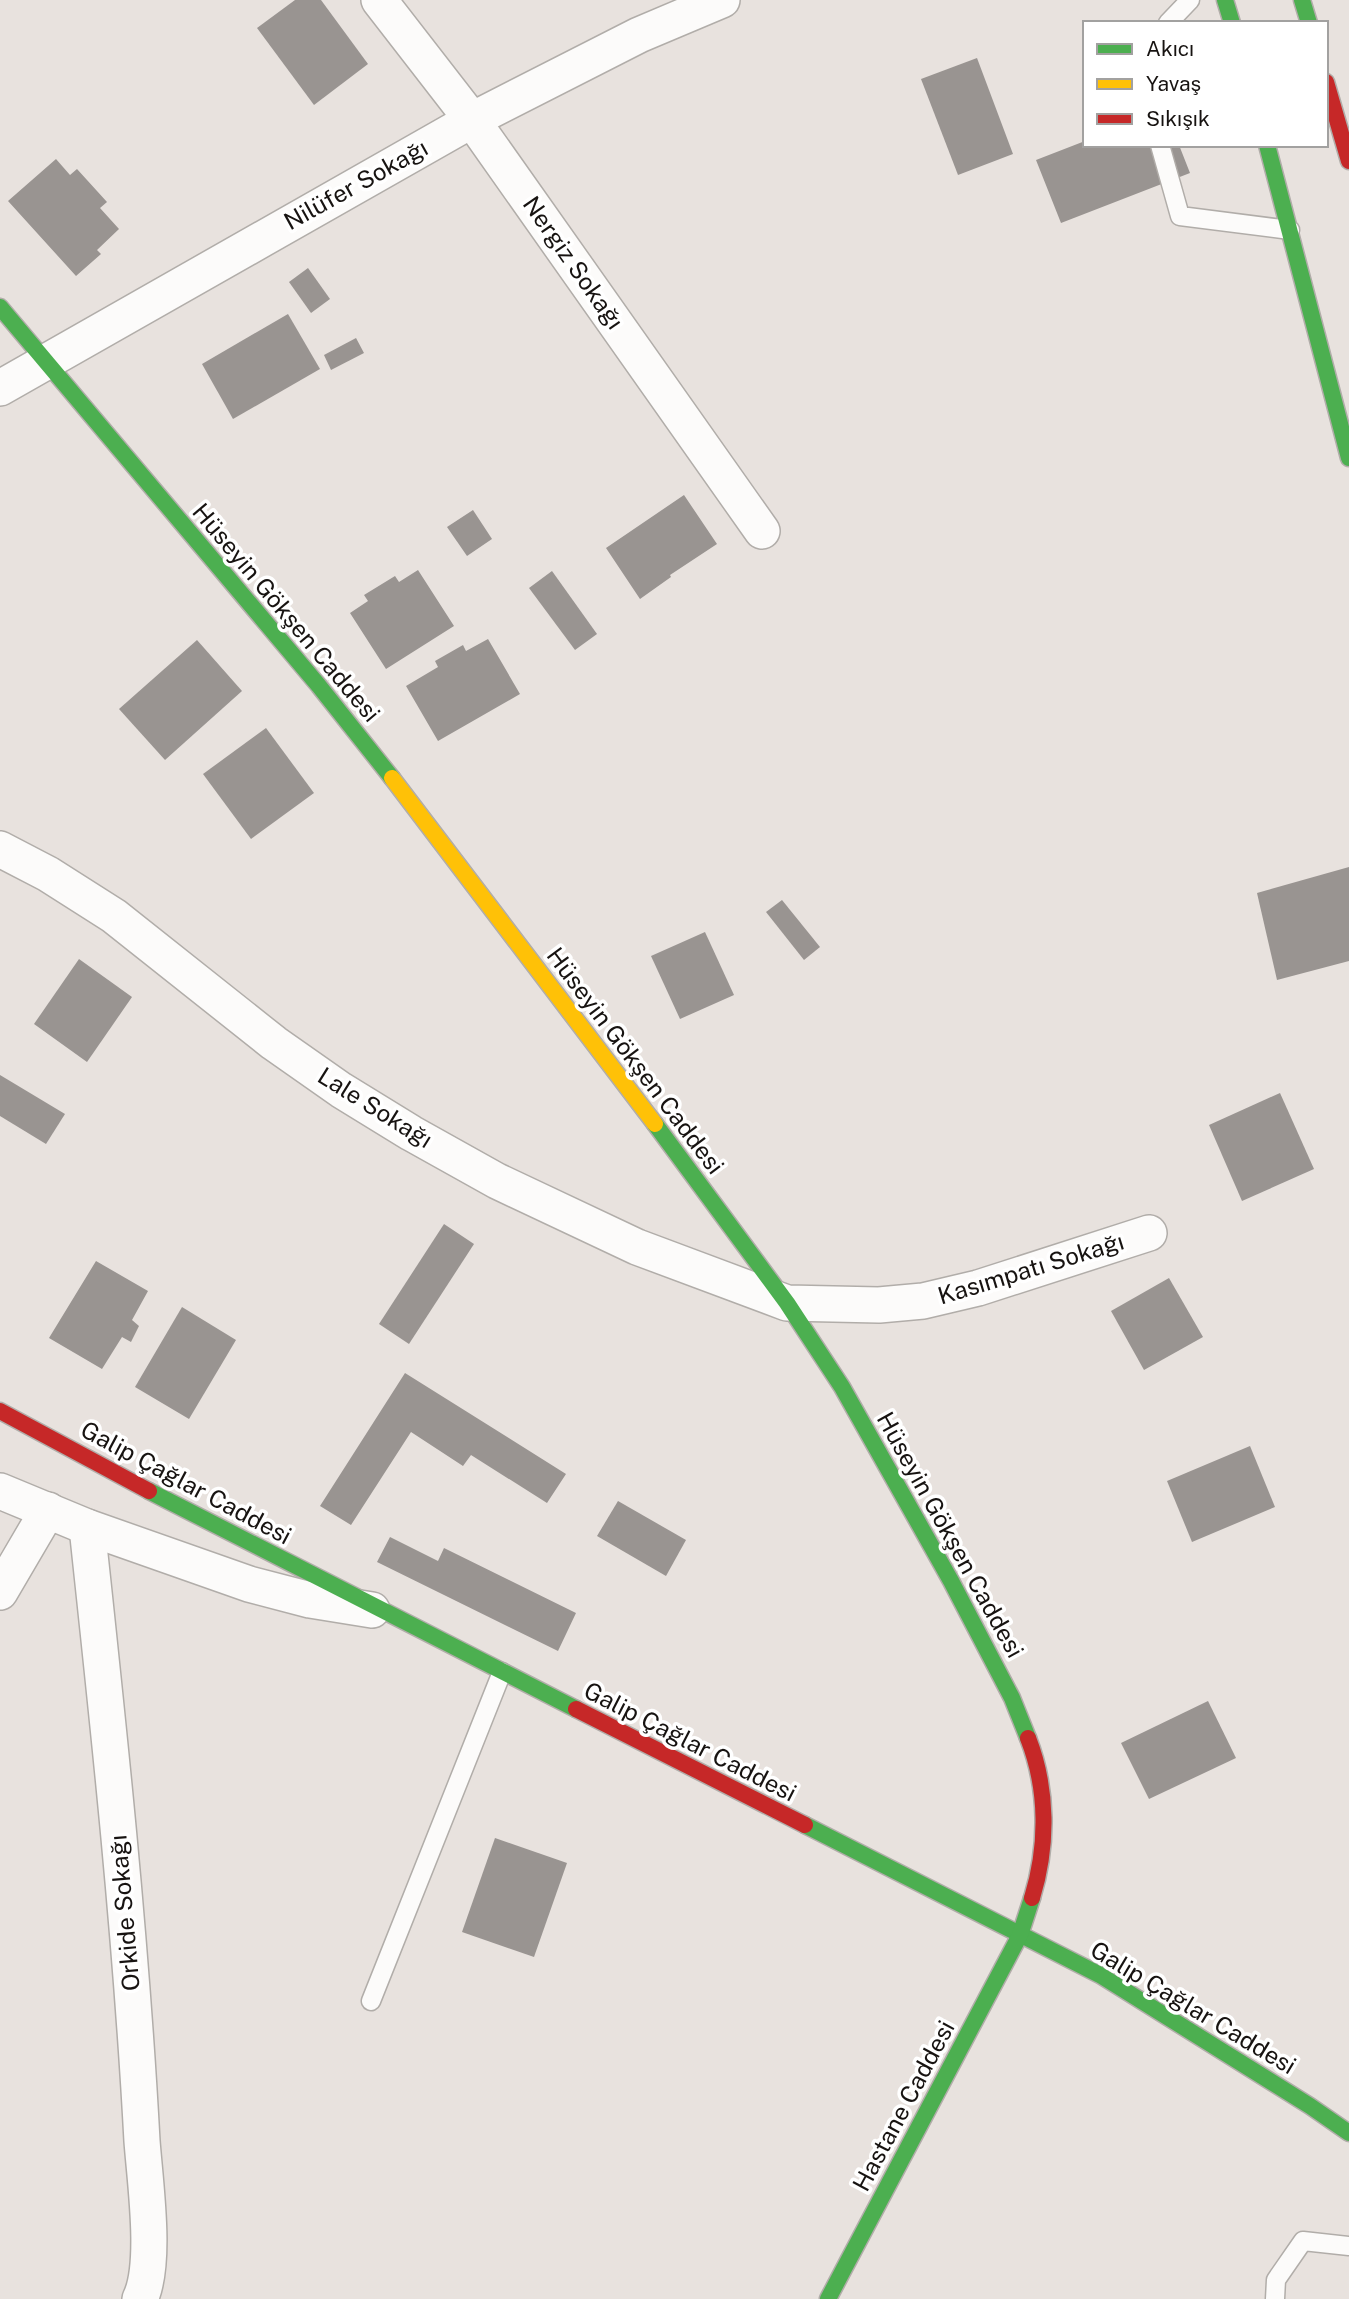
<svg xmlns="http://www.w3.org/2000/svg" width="1349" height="2299" viewBox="0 0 1349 2299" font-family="'Public Sans',sans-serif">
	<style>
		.building { fill: #999491 }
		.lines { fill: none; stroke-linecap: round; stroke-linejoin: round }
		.lane-casing { stroke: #b1ada9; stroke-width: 21 }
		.street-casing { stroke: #b1ada9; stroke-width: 38 }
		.fast-casing { stroke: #b1ada9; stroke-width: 19 }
		.slow-casing { stroke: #b1ada9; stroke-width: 19 }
		.jam-casing { stroke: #b1ada9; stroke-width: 19 }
		.lane { stroke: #fcfbfa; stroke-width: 18 }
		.street { stroke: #fcfbfa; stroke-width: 35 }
		.fast { stroke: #4caf50; stroke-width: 16 }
		.slow { stroke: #ffc107; stroke-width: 16 }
		.jam { stroke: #c62828; stroke-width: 16 }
		.labels { text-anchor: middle; stroke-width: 7; stroke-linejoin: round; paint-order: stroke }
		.street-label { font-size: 24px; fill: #171311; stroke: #fff }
	</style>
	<rect width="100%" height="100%" fill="#e8e2de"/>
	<!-- building -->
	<g class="building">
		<polygon points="295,0 321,0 368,64 314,105 257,28"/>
		<polygon points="977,58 1013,154 958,175 921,79"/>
		<polygon points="1085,141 1085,145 1179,145 1190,173 1061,223 1036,160"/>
		<polygon points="56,159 70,175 77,169 107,202 100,208 119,229 97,250 101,254 76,276 8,201"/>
		<polygon points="308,268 330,299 311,313 289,282"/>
		<polygon points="288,314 320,369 233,419 202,364"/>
		<polygon points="356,338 364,353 331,370 324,355"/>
		<polygon points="684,495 717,544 670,575 671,577 640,599 606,548"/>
		<polygon points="473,510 492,539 467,556 447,527"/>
		<polygon points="418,570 454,626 386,669 350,613 368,601 364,595 395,576 399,582"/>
		<polygon points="552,571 597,634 575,650 529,588"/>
		<polygon points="488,639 520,694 438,741 406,686 438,667 435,661 463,645 466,651"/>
		<polygon points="197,640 242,691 165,760 119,709"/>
		<polygon points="266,728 314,793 251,839 203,774"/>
		<polygon points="1349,867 1349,961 1277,980 1257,893"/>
		<polygon points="782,900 820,947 804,960 766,912"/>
		<polygon points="705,932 734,995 680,1019 651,956"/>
		<polygon points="79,959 132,997 87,1062 34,1024"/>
		<polygon points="0,1075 65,1114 46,1144 0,1116"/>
		<polygon points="1280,1093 1314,1169 1242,1201 1209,1125"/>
		<polygon points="444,1224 474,1244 409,1344 379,1324"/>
		<polygon points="96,1261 148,1291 132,1320 139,1326 131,1342 122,1337 102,1369 49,1338"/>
		<polygon points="1169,1278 1203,1337 1144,1370 1111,1311"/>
		<polygon points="182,1307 236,1340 189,1419 135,1387"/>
		<polygon points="405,1373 566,1474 547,1503 471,1455 463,1466 411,1432 351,1525 320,1506"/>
		<polygon points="1250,1446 1275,1507 1192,1542 1167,1481"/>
		<polygon points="618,1501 686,1540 666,1576 597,1536"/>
		<polygon points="390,1537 438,1561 444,1548 576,1613 558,1651 377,1562"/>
		<polygon points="1208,1701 1236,1758 1149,1799 1121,1743"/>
		<polygon points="495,1838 567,1863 534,1957 462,1932"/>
	</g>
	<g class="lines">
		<defs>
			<g id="lane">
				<polyline points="1168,23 1190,0"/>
				<polyline points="1160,145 1180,216 1290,230"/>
				<polyline points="371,2001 502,1672"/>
				<polyline points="1275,2299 1276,2280 1303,2241 1349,2246"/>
			</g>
			<g id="street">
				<polyline points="379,0 472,120 762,531"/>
				<polyline points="0,388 472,120 639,35 722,0"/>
				<polyline points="0,849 48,874 114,916 274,1043 341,1090 411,1133 497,1181 637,1247 787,1303 879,1305 923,1301 978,1288 1149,1233"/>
				<polyline points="0,1491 87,1527 249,1584 310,1600 372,1610"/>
				<path d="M87 1527C109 1731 131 1936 142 2141 145 2182 157 2264 140 2299"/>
				<polyline points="0,1592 48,1510"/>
			</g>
			<g id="fast">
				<polyline points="1225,0 1232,23"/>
				<polyline points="1302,0 1309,23"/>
				<polyline points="1267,145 1349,458"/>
				<polyline points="0,307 319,686 392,778"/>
				<polyline points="655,1124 787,1303 842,1387 951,1581 1012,1698 1028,1738"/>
				<polyline points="149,1491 576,1709"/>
				<polyline points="805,1825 1100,1975 1310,2106 1349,2133"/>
				<polyline points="828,2299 1020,1935 1032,1898"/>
			</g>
			<polyline id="slow" points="392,778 655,1124"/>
			<g id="jam">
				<polyline points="1326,82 1349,161"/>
				<polyline points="0,1411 149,1491"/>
				<polyline points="576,1709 805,1825"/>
				<path d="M1028 1738C1048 1789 1048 1846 1032 1898"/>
			</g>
		</defs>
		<!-- lane casing -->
		<use href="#lane" class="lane-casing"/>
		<!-- street casing -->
		<use href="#street" class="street-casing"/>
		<!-- fast casing -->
		<use href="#fast" class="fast-casing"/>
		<!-- slow casing -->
		<use href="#slow" class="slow-casing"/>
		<!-- jam casing -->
		<use href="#jam" class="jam-casing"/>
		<!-- lane -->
		<use href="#lane" class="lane"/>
		<!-- street -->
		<use href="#street" class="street"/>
		<!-- fast -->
		<use href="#fast" class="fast"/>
		<!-- slow -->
		<use href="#slow" class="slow"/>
		<!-- jam -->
		<use href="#jam" class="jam"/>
	</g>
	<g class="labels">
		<!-- street labels -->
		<g class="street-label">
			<text transform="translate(356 185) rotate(-29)" y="8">Nilüfer Sokağı</text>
			<text transform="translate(573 263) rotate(55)" y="8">Nergiz Sokağı</text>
			<text transform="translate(286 613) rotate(50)" y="8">Hüseyin Gökşen Caddesi</text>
			<text transform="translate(635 1061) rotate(53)" y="8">Hüseyin Gökşen Caddesi</text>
			<text transform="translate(375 1108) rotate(32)" y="8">Lale Sokağı</text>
			<text transform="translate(1031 1269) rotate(-17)" y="8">Kasımpatı Sokağı</text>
			<text transform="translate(186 1483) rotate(28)" y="8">Galip Çağlar Caddesi</text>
			<text transform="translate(950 1535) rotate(61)" y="8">Hüseyin Gökşen Caddesi</text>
			<text transform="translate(690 1742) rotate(27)" y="8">Galip Çağlar Caddesi</text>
			<text transform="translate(125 1913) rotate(-95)" y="8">Orkide Sokağı</text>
			<text transform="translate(1193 2008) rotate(31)" y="8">Galip Çağlar Caddesi</text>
			<text transform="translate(904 2106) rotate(-62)" y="8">Hastane Caddesi</text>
		</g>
	</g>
	<!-- legend -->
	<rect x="1083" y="21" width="245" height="126" fill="#ffffff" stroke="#a2a1a0" stroke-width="2"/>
	<rect x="1097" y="44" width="35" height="10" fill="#4caf50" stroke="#a2a1a0" stroke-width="2"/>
	<text x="1146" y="56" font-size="21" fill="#171311">Akıcı</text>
	<rect x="1097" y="79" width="35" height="10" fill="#ffc107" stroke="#a2a1a0" stroke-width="2"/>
	<text x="1146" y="91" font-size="21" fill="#171311">Yavaş</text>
	<rect x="1097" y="114" width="35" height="10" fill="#c62828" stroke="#a2a1a0" stroke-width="2"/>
	<text x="1146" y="126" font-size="21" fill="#171311">Sıkışık</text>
</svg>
